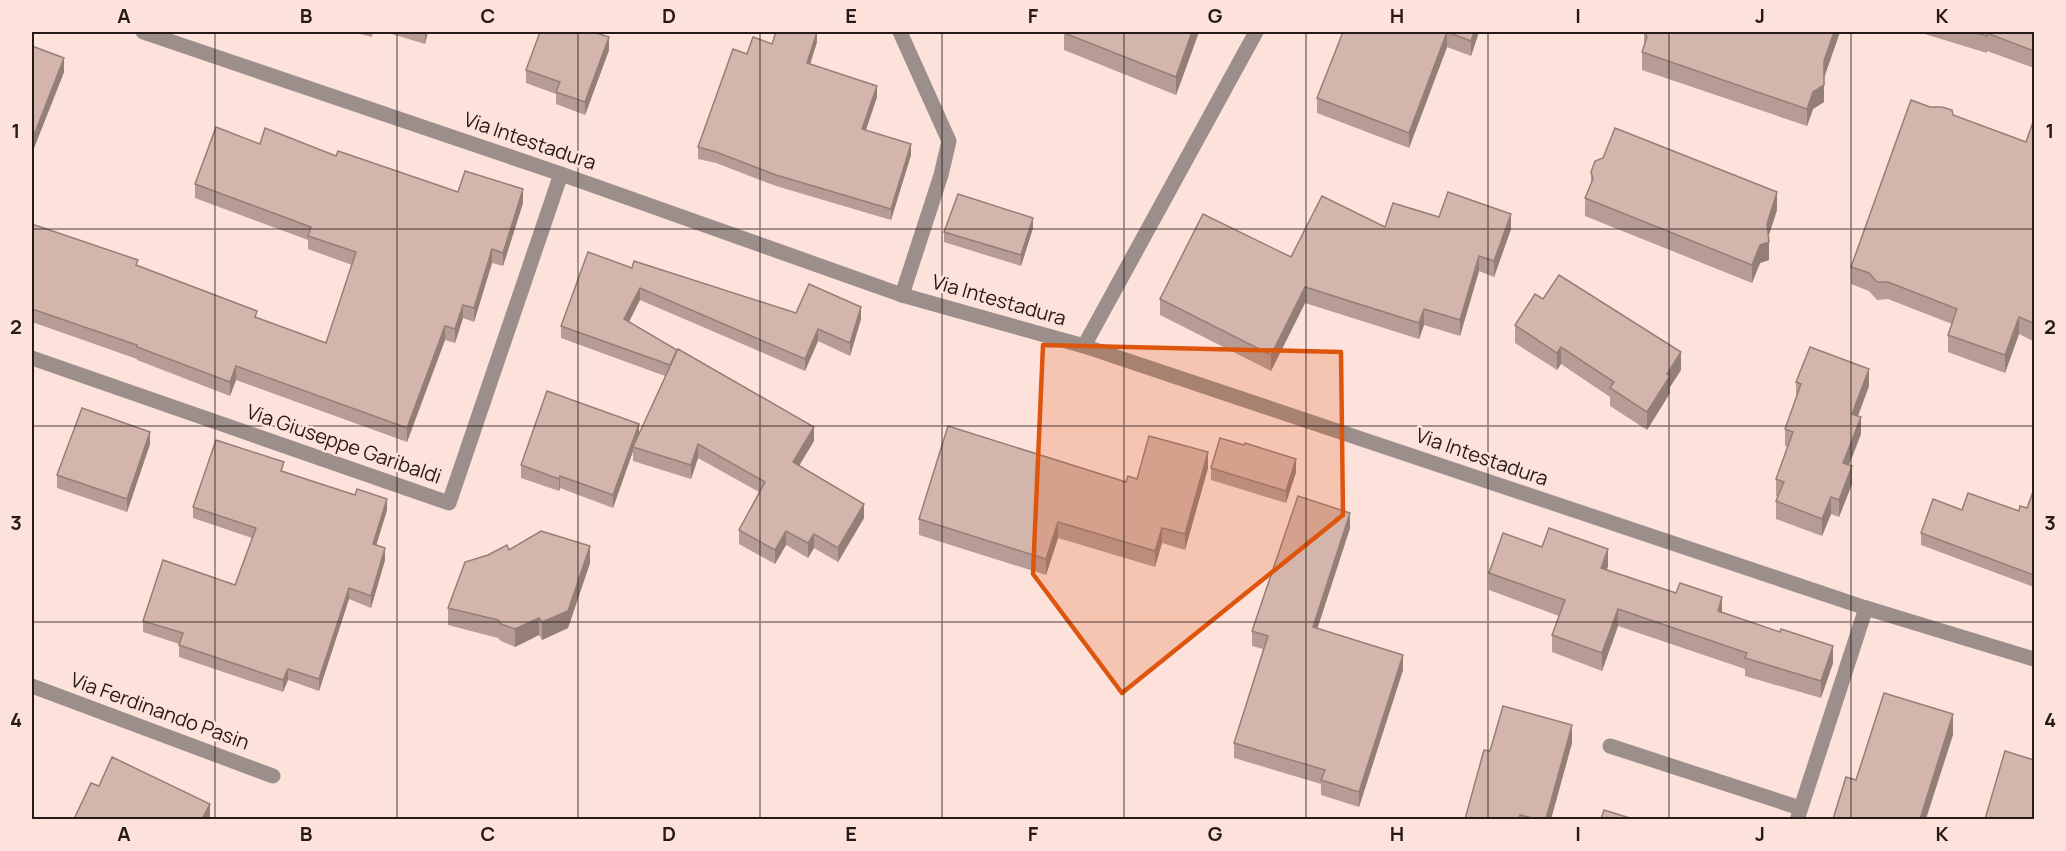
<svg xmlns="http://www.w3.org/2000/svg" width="2066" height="851" viewBox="0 0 2066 851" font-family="Manrope,sans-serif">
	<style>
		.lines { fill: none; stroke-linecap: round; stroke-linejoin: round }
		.street { stroke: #9c8e8a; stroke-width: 15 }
		.wall { fill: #b69c94 }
		.shaded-wall { fill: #947f78 }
		.building { fill: #d4b5ac; stroke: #947f78; stroke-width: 1.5 }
		.marked { fill: #de560d; fill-opacity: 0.2; stroke: #de560d; stroke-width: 4.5; stroke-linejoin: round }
		.grid { fill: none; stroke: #251a17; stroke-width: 1.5; stroke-opacity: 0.55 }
		.labels { text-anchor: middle; stroke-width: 5; stroke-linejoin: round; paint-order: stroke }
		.street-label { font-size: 20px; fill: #251a17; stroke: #fde2db }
		.neatline { fill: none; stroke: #251a17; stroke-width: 2 }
		.grid-label { font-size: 20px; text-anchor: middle; font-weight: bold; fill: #251a17 }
	</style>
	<rect width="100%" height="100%" fill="#fde2db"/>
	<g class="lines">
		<!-- street -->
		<g class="street">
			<polyline points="143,32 561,174 902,295 1084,346 1866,608 2034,659"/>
			<polyline points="900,32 949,141 941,175 902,295"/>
			<polyline points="1084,346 1256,32"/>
			<polyline points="32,358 449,503 561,174"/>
			<polyline points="32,686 273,776"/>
			<polyline points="1610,746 1800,808"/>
			<polyline points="1797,820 1866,608"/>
		</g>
	</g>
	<!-- wall -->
	<g class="wall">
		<polygon points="353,32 373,32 372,37"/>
		<polygon points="385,32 428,32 425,44"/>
		<polygon points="1064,32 1199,32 1176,95 1064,50"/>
		<polygon points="1343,32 1479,32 1471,56 1447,47 1409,148 1317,113 1317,98"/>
		<polygon points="1644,32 1840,32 1824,77 1824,102 1813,109 1807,126 1642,70 1642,52 1644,47"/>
		<polygon points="1918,32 2034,32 2034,68 1987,51 1987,53"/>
		<polygon points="817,42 810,64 877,97 866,130 911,155 891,220 776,186 716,163 698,159 698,147 747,54 772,44"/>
		<polygon points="32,46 64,72 34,148 32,147"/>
		<polygon points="609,50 585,115 556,104 556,94 526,83 526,70"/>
		<polygon points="1953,115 2026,142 2034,119 2033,341 2019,334 2005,373 1948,352 1948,335 1952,324 1888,299 1877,300 1869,291 1851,284 1851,267"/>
		<polygon points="260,144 336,156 458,192 523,203 503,266 492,263 474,322 463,318 455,343 445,340 407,442 236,380 230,396 137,360 137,359 32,322 32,224 138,266 257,318 326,343 352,265 308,249 308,240 195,198 195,184"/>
		<polygon points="1591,172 1777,210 1768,237 1769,260 1760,263 1752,283 1585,216 1585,198 1591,184"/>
		<polygon points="1439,217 1511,229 1494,277 1479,271 1460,336 1424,325 1419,339 1305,303 1271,371 1160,315 1160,299 1385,227"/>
		<polygon points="1033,228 1021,266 944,242 944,232"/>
		<polygon points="632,268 796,313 861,319 850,356 818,341 805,371 640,300 628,322 814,441 799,465 864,518 838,562 814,548 808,558 786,545 775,564 739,544 739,530 759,492 698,458 691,479 633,461 633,451 613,508 560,488 559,491 521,478 521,465 639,435 665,376 561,338 561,326"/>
		<polygon points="1543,299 1681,370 1670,387 1670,393 1647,430 1610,406 1610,397 1561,364 1557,370 1515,343 1515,325"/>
		<polygon points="1796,382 1869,386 1858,416 1861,434 1849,465 1852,484 1839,517 1831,514 1822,536 1776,519 1776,501 1778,497 1776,496 1776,479 1787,447 1785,446 1785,429 1796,399"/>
		<polygon points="150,444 127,512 57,488 57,475"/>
		<polygon points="1208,468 1185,550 1162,543 1155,567 1058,538 1046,575 919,535 919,519 1126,482 1137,479"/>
		<polygon points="1211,468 1296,472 1286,503 1211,480"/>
		<polygon points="284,471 387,510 376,545 385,560 371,608 349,599 319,691 288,680 283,692 179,657 179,644 143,632 143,621 235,585 252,538 193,518 193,507"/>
		<polygon points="2034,489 2034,587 1921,545 1921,533 1962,510 2019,511 2027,508"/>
		<polygon points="1350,528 1317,629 1403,670 1359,807 1321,795 1321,784 1234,758 1234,743 1263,649 1252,646 1252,631"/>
		<polygon points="1542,547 1608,566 1607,570 1722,613 1833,663 1821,698 1745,676 1745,669 1618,626 1602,671 1552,652 1552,635 1559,616 1489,590 1489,573"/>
		<polygon points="509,550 590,563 568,628 542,640 539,635 515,647 501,641 498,638 448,625 448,608"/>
		<polygon points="1572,743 1551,819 1465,819 1490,751"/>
	</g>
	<!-- shaded-wall -->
	<g class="shaded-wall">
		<polygon points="425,32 428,32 425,44"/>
		<polygon points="817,32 817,42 807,74 807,63"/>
		<polygon points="1192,32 1199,32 1176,95 1176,77"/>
		<polygon points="1447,32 1447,47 1409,148 1409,133"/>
		<polygon points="1474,32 1479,32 1471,56 1471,41"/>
		<polygon points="1834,32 1840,32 1824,78 1824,61"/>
		<polygon points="609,37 609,50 585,115 585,102"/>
		<polygon points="64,58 64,72 34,148 34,135"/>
		<polygon points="1824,85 1824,102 1813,109 1807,126 1807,109 1813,92"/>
		<polygon points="877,86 877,97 862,141 862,129"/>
		<polygon points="911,144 911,155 891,220 891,209"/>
		<polygon points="523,189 523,203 503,266 503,253"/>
		<polygon points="1777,192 1777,210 1767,241 1767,224"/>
		<polygon points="1511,214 1511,229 1494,277 1494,261"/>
		<polygon points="1033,218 1033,228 1021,266 1021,255"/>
		<polygon points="1769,242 1769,260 1760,263 1752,283 1752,265 1760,245"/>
		<polygon points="492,249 492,263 474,322 474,308"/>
		<polygon points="1479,256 1479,271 1460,336 1460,320"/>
		<polygon points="1305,287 1305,303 1271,371 1271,355"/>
		<polygon points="640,288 640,300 624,332 624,319"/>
		<polygon points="463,305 463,318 455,343 455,329"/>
		<polygon points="861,307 861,319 850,356 850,343"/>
		<polygon points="1424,309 1424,325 1419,339 1419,323"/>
		<polygon points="2019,317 2019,334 2005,373 2005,355"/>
		<polygon points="2034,319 2034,337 2033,341 2033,323"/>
		<polygon points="445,326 445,340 407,442 407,428"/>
		<polygon points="818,329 818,341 805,371 805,359"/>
		<polygon points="1561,347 1561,364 1557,370 1557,353"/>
		<polygon points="1681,352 1681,370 1670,387 1670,393 1647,430 1647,412 1667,374"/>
		<polygon points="236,366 236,380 230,396 230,382"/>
		<polygon points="1869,369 1869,386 1852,431 1852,414"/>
		<polygon points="1861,417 1861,434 1843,480 1843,463"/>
		<polygon points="639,424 639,436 633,447 633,451 613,508 613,495"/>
		<polygon points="814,427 814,441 793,476 793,462"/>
		<polygon points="150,432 150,444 127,512 127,499"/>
		<polygon points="698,444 698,458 691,479 691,465"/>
		<polygon points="1208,452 1208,468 1185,550 1185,534"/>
		<polygon points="1296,459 1296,472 1286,503 1286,491"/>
		<polygon points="1852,466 1852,484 1839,517 1839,500"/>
		<polygon points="560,476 560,488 559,491 559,479"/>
		<polygon points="1831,497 1831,514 1822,536 1822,519"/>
		<polygon points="387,499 387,510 373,556 373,544"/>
		<polygon points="864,504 864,518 838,562 838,548"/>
		<polygon points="1350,513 1350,528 1313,642 1313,627"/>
		<polygon points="1058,522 1058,538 1046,575 1046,559"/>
		<polygon points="1162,528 1162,543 1155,567 1155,551"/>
		<polygon points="786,531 786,545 775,564 775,550"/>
		<polygon points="814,534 814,548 808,558 808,543"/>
		<polygon points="590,546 590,563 568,628 542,640 542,622"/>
		<polygon points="385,548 385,560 371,608 371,596"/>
		<polygon points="1608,549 1608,566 1601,586 1601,568"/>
		<polygon points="349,588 349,599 319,691 319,679"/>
		<polygon points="1722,597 1722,614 1718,611"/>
		<polygon points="1618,609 1618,626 1602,671 1602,653"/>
		<polygon points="539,618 539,635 515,647 515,629"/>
		<polygon points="1833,646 1833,663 1821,698 1821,681"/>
		<polygon points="1403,655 1403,670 1359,807 1359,792"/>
		<polygon points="288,669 288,680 283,692 283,680"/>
		<polygon points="1953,714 1953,735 1926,819 1920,819"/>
		<polygon points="1572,725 1572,743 1551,819 1546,819"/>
		<polygon points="210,804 210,819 202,819"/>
	</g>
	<!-- building -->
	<g class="building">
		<polygon points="540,32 593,32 609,37 585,102 556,92 560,82 526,70"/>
		<polygon points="776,32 817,32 807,63 877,86 862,129 911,144 891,209 776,175 716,152 698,147 733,49 747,54 753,37 772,44"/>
		<polygon points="1064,32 1192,32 1176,77 1064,33"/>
		<polygon points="1343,32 1474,32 1471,41 1447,32 1409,133 1317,98"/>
		<polygon points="1645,32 1834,32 1824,61 1824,85 1813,92 1807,109 1642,52 1647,37"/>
		<polygon points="1973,32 2034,32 2034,51 1987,33 1987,36"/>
		<polygon points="32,46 64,58 34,135 32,134"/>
		<polygon points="1911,100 1930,107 1942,107 1952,110 1953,115 2026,142 2034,119 2034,319 2033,323 2019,317 2005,355 1948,335 1957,309 1888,282 1877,282 1869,273 1851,267"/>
		<polygon points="216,127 260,144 265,128 336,156 338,151 458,192 465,171 523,189 503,253 492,249 474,308 463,305 455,329 445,326 407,428 236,366 230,382 137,347 137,345 32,309 32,224 138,260 136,265 257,311 255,317 326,343 356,252 308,236 311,227 195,184"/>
		<polygon points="1615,128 1777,192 1767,224 1769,242 1760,245 1752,265 1585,198 1593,179 1591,172 1595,161 1603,158"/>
		<polygon points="1448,192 1511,214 1494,261 1479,256 1460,320 1424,309 1419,323 1305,287 1271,355 1160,299 1203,214 1291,257 1322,196 1385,227 1393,203 1439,217"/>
		<polygon points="958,194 1033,218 1021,255 944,232"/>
		<polygon points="588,252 632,268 634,261 796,313 809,284 861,307 850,343 818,329 805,359 640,288 624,319 677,350 670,365 561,326"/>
		<polygon points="1559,275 1681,352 1667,374 1670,376 1647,412 1610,388 1614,382 1561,347 1557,353 1515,325 1535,294 1543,299"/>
		<polygon points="1810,347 1869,369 1852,414 1861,417 1843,463 1852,466 1839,500 1831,497 1822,519 1776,501 1784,482 1776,479 1793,432 1785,429 1801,384 1796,382"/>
		<polygon points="678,349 814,427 793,462 864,504 838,548 814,534 808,543 786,531 775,550 739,530 765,482 698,444 691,465 633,447"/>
		<polygon points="547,391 639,424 613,495 560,476 559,479 521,465"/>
		<polygon points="82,408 150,432 127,499 57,475"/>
		<polygon points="948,426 1126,482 1128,476 1137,479 1149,436 1208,452 1185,534 1162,528 1155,551 1058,522 1046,559 919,519"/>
		<polygon points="1220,438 1244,445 1245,443 1296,459 1286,491 1211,468"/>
		<polygon points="216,440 284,462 281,471 355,495 357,489 387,499 373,544 385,548 371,596 349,588 319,679 288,669 283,680 179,645 183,633 143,621 163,560 235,585 256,528 193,507"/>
		<polygon points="2034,489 2034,575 1921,533 1933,499 1962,510 1968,493 2019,511 2020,506 2027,508"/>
		<polygon points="1298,496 1350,513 1313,627 1403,655 1359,792 1321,780 1325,770 1234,743 1268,636 1252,631"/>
		<polygon points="1549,528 1608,549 1601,568 1676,593 1680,583 1722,597 1718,611 1780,632 1781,629 1833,646 1821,681 1745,658 1747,653 1618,609 1602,653 1552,635 1565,600 1489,573 1503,533 1542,547"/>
		<polygon points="541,531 590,546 568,611 542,622 539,618 515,629 501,624 498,620 448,608 465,562 488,555 507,545 509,550"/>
		<polygon points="1884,693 1953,714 1920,819 1833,819 1846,777 1856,780"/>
		<polygon points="1503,706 1572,725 1546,819 1537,819 1520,815 1519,819 1465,819 1484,750 1490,751"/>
		<polygon points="2005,751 2034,760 2034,819 1985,819"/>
		<polygon points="112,757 210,804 202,819 74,819 91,783 99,786"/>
		<polygon points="1604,810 1633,819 1601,819"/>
	</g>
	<!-- marked area -->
	<path class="marked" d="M1043 345 1341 352 1343 515 1122 693 1033 574Z"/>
	<!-- grid -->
	<path class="grid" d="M215 32V820M397 32V820M578 32V820M760 32V820M942 32V820M1124 32V820M1306 32V820M1488 32V820M1669 32V820M1851 32V820M32 229H2034M32 426H2034M32 622H2034"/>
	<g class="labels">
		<!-- street labels -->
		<g class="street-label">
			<text transform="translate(530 141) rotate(19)" y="7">Via Intestadura</text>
			<text transform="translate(999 300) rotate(16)" y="7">Via Intestadura</text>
			<text transform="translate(344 444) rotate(19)" y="7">Via Giuseppe Garibaldi</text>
			<text transform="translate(1482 457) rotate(19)" y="7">Via Intestadura</text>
			<text transform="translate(160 711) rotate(20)" y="7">Via Ferdinando Pasin</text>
		</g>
	</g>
	<!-- border -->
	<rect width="2066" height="851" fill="none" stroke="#fde2db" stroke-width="66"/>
	<rect x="33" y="33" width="2000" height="785" class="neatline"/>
	<g class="grid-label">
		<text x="124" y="23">A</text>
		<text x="306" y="23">B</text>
		<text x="488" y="23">C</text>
		<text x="669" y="23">D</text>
		<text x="851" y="23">E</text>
		<text x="1033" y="23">F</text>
		<text x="1215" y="23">G</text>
		<text x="1397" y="23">H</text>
		<text x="1578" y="23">I</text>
		<text x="1760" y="23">J</text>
		<text x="1942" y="23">K</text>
		<text x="16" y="138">1</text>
		<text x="2050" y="138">1</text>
		<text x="16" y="334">2</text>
		<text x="2050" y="334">2</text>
		<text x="16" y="530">3</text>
		<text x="2050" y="530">3</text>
		<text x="16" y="727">4</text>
		<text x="2050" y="727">4</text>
		<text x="124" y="841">A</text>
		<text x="306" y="841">B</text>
		<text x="488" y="841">C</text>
		<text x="669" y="841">D</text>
		<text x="851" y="841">E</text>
		<text x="1033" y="841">F</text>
		<text x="1215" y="841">G</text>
		<text x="1397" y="841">H</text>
		<text x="1578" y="841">I</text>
		<text x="1760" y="841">J</text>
		<text x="1942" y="841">K</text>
	</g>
</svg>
